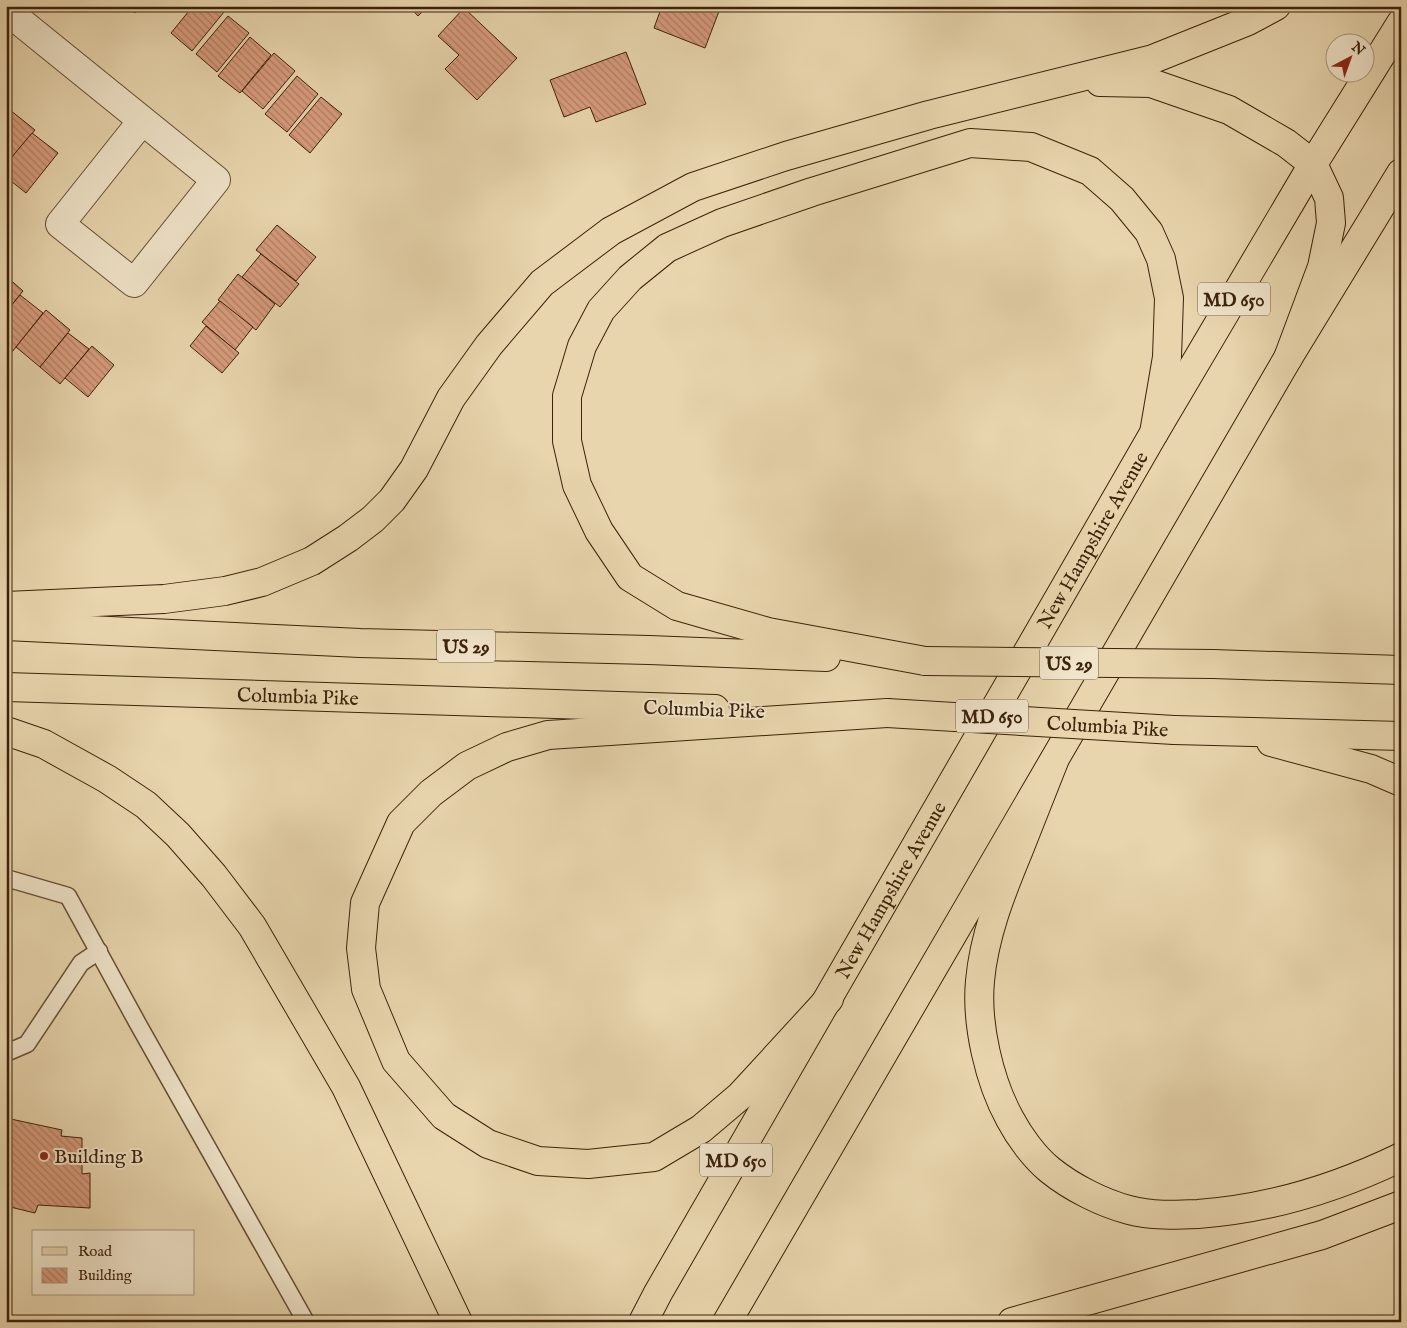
<svg xmlns="http://www.w3.org/2000/svg" width="1407" height="1328" viewBox="0 0 1407 1328" font-family="'IM FELL English',serif">
	<style>
		.building { fill: url(#building-back-hatch); stroke: #3c210b }
		.lines { fill: none; stroke-linecap: round; stroke-linejoin: round }
		.service-casing { stroke: #674e34; stroke-width: 19 }
		.minor-casing { stroke: #674e34; stroke-width: 30 }
		.primary-casing { stroke: #3c210b; stroke-width: 30 }
		.trunk-casing { stroke: #3c210b; stroke-width: 30 }
		.service { stroke: #f0e4ca; stroke-width: 16 }
		.minor { stroke: #f0e4ca; stroke-width: 28 }
		.primary { stroke: #e8d5ad; stroke-width: 28 }
		.trunk { stroke: #e8d5ad; stroke-width: 28 }
		.trunk-bridge-casing { stroke: #3c210b; stroke-width: 30; stroke-linecap: butt }
		.trunk-bridge { stroke: #e8d5ad; stroke-width: 28 }
		.poi-dot { fill: #8f2418; stroke: #f0e4ca; stroke-width: 2 }
		.labels { text-anchor: middle; stroke-width: 4; stroke-linejoin: round; paint-order: stroke }
		.shield { fill: #f0e4ca; stroke: #725c44; stroke-width: 1 }
		.shield-label { font-size: 19px; font-weight: bold; fill: #3c210b }
		.street-label { font-size: 20px; fill: #3c210b; stroke: #f0e4ca }
		.poi-label { font-size: 20px; fill: #3c210b; stroke: #f0e4ca; text-anchor: start }
	</style>
	<defs>
		<pattern id="building-back-hatch" width="6" height="6" patternUnits="userSpaceOnUse" patternTransform="scale(1.25)"><rect width="6" height="6" fill="#d79b7c"/><path d="M-1 5l2 2M0 0l6 6M5-1l2 2" fill="none" stroke="#b07e64"/></pattern>
	</defs>
	<rect width="100%" height="100%" fill="#e8d5ad"/>
	<filter id="stains"><feTurbulence type="fractalNoise" baseFrequency=".004" numOctaves="4"/><feColorMatrix values="0 0 0 0 .2 0 0 0 0 .09 0 0 0 0 .02 0 0 0 .5 -.17"/></filter>
	<radialGradient id="worn" r=".72"><stop offset=".6" stop-color="#630" stop-opacity="0"/><stop offset="1" stop-color="#630" stop-opacity=".3"/></radialGradient>
	<!-- building -->
	<g class="building">
		<polygon points="127,6 141,6 135,13"/>
		<polygon points="193,6 217,6 224,12 192,51 171,33"/>
		<polygon points="409,6 428,6 418,16"/>
		<polygon points="662,6 721,6 705,48 654,28"/>
		<polygon points="464,8 517,58 477,100 445,69 459,55 438,36"/>
		<polygon points="228,16 249,33 217,72 196,54"/>
		<polygon points="250,37 271,55 240,93 218,76"/>
		<polygon points="626,52 646,104 596,122 590,107 564,117 550,80"/>
		<polygon points="274,53 295,71 263,109 242,91"/>
		<polygon points="297,76 318,94 287,132 265,114"/>
		<polygon points="321,97 342,114 310,153 289,135"/>
		<polygon points="6,104 11,108 6,114"/>
		<polygon points="10,110 35,130 6,164 6,114"/>
		<polygon points="32,133 58,153 26,193 6,177 6,164"/>
		<polygon points="277,225 316,257 296,281 256,250"/>
		<polygon points="261,254 299,284 280,307 242,277"/>
		<polygon points="238,274 275,304 256,330 218,300"/>
		<polygon points="6,276 23,291 6,312"/>
		<polygon points="20,295 43,313 12,352 6,347 6,312"/>
		<polygon points="220,301 253,327 235,350 202,322"/>
		<polygon points="46,310 70,330 40,367 16,347"/>
		<polygon points="206,326 239,353 222,373 190,346"/>
		<polygon points="68,333 89,349 60,384 40,367"/>
		<polygon points="92,346 114,365 88,397 65,378"/>
		<polygon points="6,1118 62,1130 61,1136 82,1138 82,1174 90,1173 90,1208 38,1205 35,1213 6,1206"/>
	</g>
	<g class="lines">
		<defs>
			<g id="service">
				<polyline points="6,878 68,896 138,1024 306,1322"/>
				<polyline points="6,1053 27,1044 81,963 99,951"/>
			</g>
			<polyline id="minor" points="6,10 216,180 134,283 60,224 142,121"/>
			<g id="primary">
				<path id="s1" d="M643 1322 658 1293 1154 433 1313 164 1401 23"/>
				<polyline points="727,1322 1288,358 1401,173"/>
			</g>
			<g id="trunk">
				<polyline points="1100,82 1151,83 1229,110 1286,143 1313,164 1329,198 1331,223 1322,267 1288,358"/>
				<polyline points="6,606 164,599 225,591 262,582 312,561 348,538 373,519 392,500 414,469 451,398 489,345 542,283 611,231 693,187 786,156 929,115 1153,59 1248,21 1276,6"/>
				<polyline points="6,626 360,643 649,650 826,657"/>
				<polyline points="925,661 768,632 677,606 630,577 599,531 577,485 567,441 567,396 582,346 601,310 630,278 667,248 722,223 812,192 970,143 1031,147 1090,171 1122,199 1149,232 1161,259 1169,298 1167,357 1154,433"/>
				<polyline points="1213,664 1401,670"/>
				<path id="s2" d="M6 687 715 709"/>
				<polyline points="1174,730 1401,736"/>
				<polyline points="6,731 44,744 107,779 146,805 178,835 214,876 252,926 346,1087 458,1322"/>
				<polyline points="1271,742 1371,769 1401,782"/>
				<path d="M1054 761C1042 792 1030 822 1018 852 1001 893 984 936 980 981 976 1024 989 1081 1010 1119 1019 1136 1034 1157 1050 1170 1071 1187 1102 1203 1129 1210 1151 1216 1175 1215 1198 1214 1268 1209 1337 1188 1401 1157"/>
				<polyline points="829,999 740,1096 701,1129 654,1157 588,1164 538,1161 488,1144 444,1116 396,1061 366,989 361,948 365,903 401,823 431,793 467,766 507,747 548,735 887,713"/>
				<polyline points="1012,1322 1322,1235 1401,1205"/>
			</g>
		</defs>
		<!-- service casing -->
		<use href="#service" class="service-casing"/>
		<!-- minor casing -->
		<use href="#minor" class="minor-casing"/>
		<!-- primary casing -->
		<use href="#primary" class="primary-casing"/>
		<!-- trunk casing -->
		<use href="#trunk" class="trunk-casing"/>
		<!-- service -->
		<use href="#service" class="service"/>
		<!-- minor -->
		<use href="#minor" class="minor"/>
		<!-- primary -->
		<use href="#primary" class="primary"/>
		<!-- trunk -->
		<use href="#trunk" class="trunk"/>
		<defs>
			<g id="trunk-bridge">
				<polyline points="925,661 1213,664"/>
				<path id="s3" d="M887 713 1174 730"/>
			</g>
		</defs>
		<!-- trunk-bridge casing -->
		<use href="#trunk-bridge" class="trunk-bridge-casing"/>
		<!-- trunk-bridge -->
		<use href="#trunk-bridge" class="trunk-bridge"/>
	</g>
	<!-- markers -->
	<circle class="poi-dot" cx="44" cy="1156" r="5"/>
	<g class="labels">
		<!-- shield labels -->
		<g class="shield">
			<rect x="1198" y="282.5" width="72" height="33" rx="4"/>
			<rect x="437" y="629.5" width="58" height="33" rx="4"/>
			<rect x="1040" y="646.5" width="58" height="33" rx="4"/>
			<rect x="956" y="699.5" width="72" height="33" rx="4"/>
			<rect x="700" y="1143.5" width="72" height="33" rx="4"/>
		</g>
		<g class="shield-label">
			<text x="1234" y="306">MD 650</text>
			<text x="466" y="653">US 29</text>
			<text x="1069" y="670">US 29</text>
			<text x="992" y="723">MD 650</text>
			<text x="736" y="1167">MD 650</text>
		</g>
		<!-- street labels -->
		<g class="street-label">
			<text dy="7" stroke="none"><textPath href="#s1" startOffset="902">New Hampshire Avenue</textPath></text>
			<text dy="7" stroke="none"><textPath href="#s2" startOffset="292">Columbia Pike</textPath></text>
			<text transform="translate(704 709) rotate(2)" y="7">Columbia Pike</text>
			<text dy="7" stroke="none"><textPath href="#s3" startOffset="221">Columbia Pike</textPath></text>
			<text dy="7" stroke="none"><textPath href="#s1" startOffset="498">New Hampshire Avenue</textPath></text>
		</g>
		<!-- poi labels -->
		<g class="poi-label">
			<text x="54" y="1163">Building B</text>
		</g>
	</g>
	<!-- margin -->
	<rect width="1407" height="1328" fill="none" stroke="#e8d5ad" stroke-width="25"/>
	<rect x="8" y="8" width="1392" height="1313" fill="none" stroke="#3c210b" stroke-width="2.5"/>
	<rect x="12" y="12" width="1382" height="1303" fill="none" stroke="#3c210b"/>
	<!-- legend -->
	<rect x="32" y="1230" width="162" height="65" fill="#f0e4ca" stroke="#a8967e"/>
	<rect x="42" y="1247" width="25" height="8" fill="#e8d5ad" stroke="#a8967e"/>
	<text x="78" y="1256" font-size="15" fill="#3c210b">Road</text>
	<rect x="42" y="1268" width="25" height="15" fill="url(#building-back-hatch)" stroke="#a8967e"/>
	<text x="78" y="1280" font-size="15" fill="#3c210b">Building</text>
	<!-- north arrow -->
	<g transform="translate(1350 58) rotate(41)"><circle r="24" fill="#f0e4ca" stroke="#a8967e"/>
	<path d="M0-4L9 19L0 12L-9 19Z" fill="#8f2418"/>
	<text y="-8" font-size="14" font-weight="bold" text-anchor="middle" fill="#3c210b">N</text>
	</g>
	<rect width="100%" height="100%" filter="url(#stains)"/>
	<rect width="100%" height="100%" fill="url(#worn)"/>
</svg>
